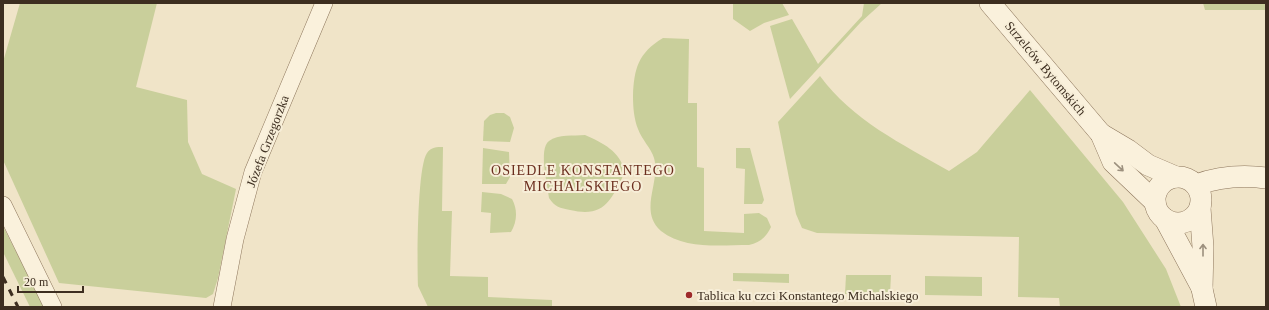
<svg xmlns="http://www.w3.org/2000/svg" width="1269" height="310" viewBox="0 0 1269 310" font-family="'Times New Roman',serif">
	<style>
		.green { fill: #c9cf9b }
		.lines { fill: none; stroke-linecap: round; stroke-linejoin: round }
		.minor-casing { stroke: #8d765c; stroke-width: 18 }
		.tertiary-casing { stroke: #8d765c; stroke-width: 22 }
		.minor { stroke: #faf1dc; stroke-width: 17 }
		.tertiary { stroke: #faf1dc; stroke-width: 21 }
		.rail { stroke: #3d2e20; stroke-width: 3; stroke-dasharray: 7 7; stroke-linecap: butt }
		.oneway { stroke: #9c907e }
		.poi-dot { fill: #9e2a2b; stroke: #f7eed8; stroke-width: 1.5 }
		.labels { text-anchor: middle; stroke-width: 4; stroke-linejoin: round; paint-order: stroke }
		.street-label { font-size: 13px; fill: #3d2e20; stroke: #f7eed8 }
		.poi-label { font-size: 13px; fill: #3d2e20; stroke: #f7eed8; text-anchor: start }
		.neighbourhood-label { font-size: 14px; letter-spacing: 1px; fill: #6b2e1e; stroke: #f7eed8 }
	</style>
	<rect width="100%" height="100%" fill="#f0e4c8"/>
	<!-- green -->
	<g class="green">
		<polygon points="20,3 157,3 136,87 187,100 188,142 202,174 236,189 218,278 213,294 206,298 59,283 3,160 3,62"/>
		<polygon points="733,3 782,3 789,15 764,23 750,31 733,19"/>
		<polygon points="864,3 882,3 861,22 790,99 770,26 792,19 818,64 862,16"/>
		<polygon points="1203,3 1266,3 1266,10 1205,10"/>
		<path d="M663 38 689 39 688 103H697V167L704 168V231L744 233V214L759 213 767 218 771 227C766 237 760 243 749 245 721 245 685 250 661 231 638 211 661 182 654 158 651 148 642 140 638 129 634 119 633 107 633 96 634 69 638 53 663 38Z"/>
		<path d="M820 76C852 120 902 144 949 171L977 152 1030 90 1123 202 1166 269 1181 307H1060L1059 298 1018 297 1019 237 817 233 802 228 796 214 778 122Z"/>
		<polygon points="496,113 504,113 510,117 514,128 510,142 483,141 484,121 490,115"/>
		<path d="M585 135C603 143 620 151 625 172 611 200 605 218 570 210 560 208 555 207 549 198 548 186 538 149 549 141 558 134 574 136 585 135Z"/>
		<path d="M443 147 442 211H452L450 276 488 277V297L552 300V307H428L418 286C417 264 417 167 427 153 431 147 437 147 443 147Z"/>
		<polygon points="483,148 509,152 510,177 506,184 482,184"/>
		<polygon points="736,148 750,148 764,200 762,204 744,204 745,169 736,168"/>
		<path d="M482 192 501 194 512 199C518 210 517 222 511 232L490 233 491 213 481 212Z"/>
		<polygon points="3,226 44,307 30,307 3,252"/>
		<polygon points="733,273 789,274 789,283 733,281"/>
		<polygon points="846,275 891,275 890,294 845,294"/>
		<polygon points="925,276 982,277 982,296 925,295"/>
	</g>
	<g class="lines">
		<defs>
			<g id="minor">
				<polyline points="3,205 53,307"/>
				<polyline points="222,307 235,239 253,172 324,3"/>
			</g>
			<g id="tertiary">
				<polyline points="990,3 1101,134 1113,162 1155,202"/>
				<polyline points="1101,134 1128,150 1148,165 1176,177"/>
				<circle cx="1178" cy="200" r="23"/>
				<path d="M1196 185C1218 177 1243 175 1266 178"/>
				<polyline points="1200,208 1203,247 1202,289 1206,307"/>
				<polyline points="1165,219 1202,288"/>
			</g>
		</defs>
		<!-- minor casing -->
		<use href="#minor" class="minor-casing"/>
		<!-- tertiary casing -->
		<use href="#tertiary" class="tertiary-casing"/>
		<!-- minor -->
		<use href="#minor" class="minor"/>
		<!-- tertiary -->
		<use href="#tertiary" class="tertiary"/>
		<!-- rail -->
		<polyline class="rail" points="3,277 18,307"/>
	</g>
	<!-- one-way arrows -->
	<defs><path id="oneway-shaft" d="M-6 0H5M1.5-3L5.5 0L1.5 3" fill="none" stroke-width="1.6" stroke-linecap="round" stroke-linejoin="round"/></defs>
	<g class="oneway">
		<use href="#oneway-shaft" transform="translate(1119 167) rotate(43)"/>
		<use href="#oneway-shaft" transform="translate(1203 250) rotate(-90)"/>
	</g>
	<!-- markers -->
	<circle class="poi-dot" cx="689" cy="295" r="4"/>
	<g class="labels">
		<!-- street labels -->
		<g class="street-label">
			<text transform="translate(1046 68) rotate(50)" y="5">Strzelców Bytomskich</text>
			<text transform="translate(267 141) rotate(-69)" y="5">Józefa Grzegorzka</text>
		</g>
		<!-- poi labels -->
		<g class="poi-label">
			<text x="697" y="300">Tablica ku czci Konstantego Michalskiego</text>
		</g>
		<!-- neighbourhood labels -->
		<g class="neighbourhood-label">
			<text x="583" y="175">OSIEDLE KONSTANTEGO<tspan x="583" dy="16">MICHALSKIEGO</tspan></text>
		</g>
	</g>
	<!-- border -->
	<rect width="1269" height="310" fill="none" stroke="#3d2e20" stroke-width="8"/>
	<!-- scale -->
	<path d="M18 286v6h65v-6" fill="none" stroke="#3d2e20" stroke-width="2"/>
	<text x="24" y="286" font-size="12" fill="#3d2e20" stroke="#f7eed8" stroke-width="3" paint-order="stroke">20 m</text>
</svg>
